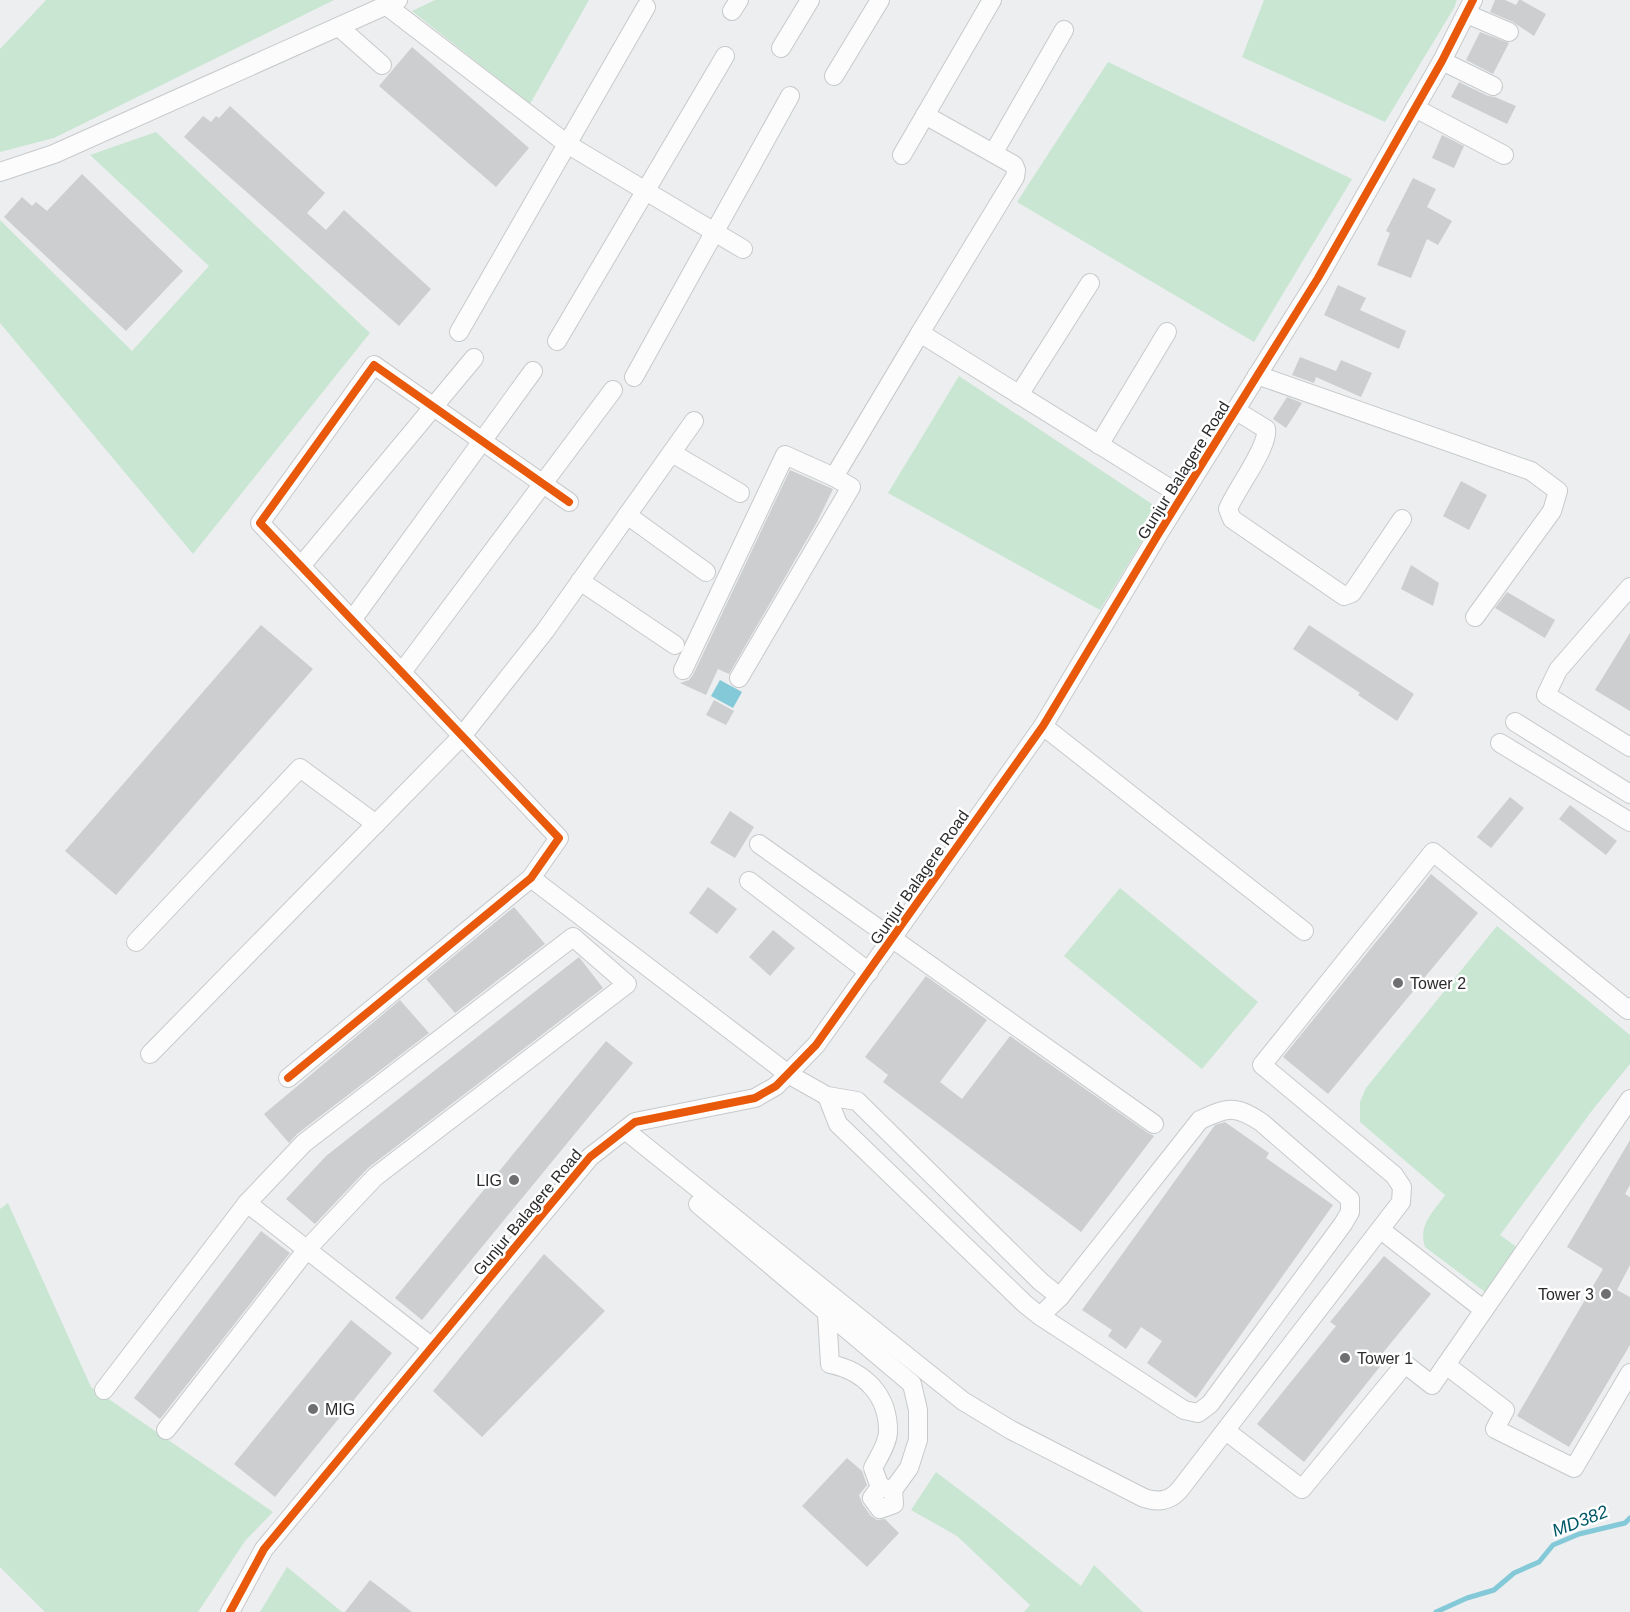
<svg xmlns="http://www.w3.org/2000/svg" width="1630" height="1612" viewBox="0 0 1630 1612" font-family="Helvetica,sans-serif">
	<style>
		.green { fill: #c9e6d2 }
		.water { fill: #84c9d8 }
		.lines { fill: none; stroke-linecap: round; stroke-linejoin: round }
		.stream { stroke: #84c9d8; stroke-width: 5 }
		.building { fill: #cccecf }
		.minor-casing { stroke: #c7c9ca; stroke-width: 20 }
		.minor { stroke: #fcfcfd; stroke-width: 18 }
		.cycleway-casing { stroke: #fff; stroke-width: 11 }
		.cycleway { stroke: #e8590c; stroke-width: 8 }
		.poi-dot { fill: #6f6f71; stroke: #fff; stroke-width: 2 }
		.labels { text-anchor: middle; stroke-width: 5; stroke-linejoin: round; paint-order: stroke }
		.street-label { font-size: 16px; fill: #2b2b2d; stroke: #fff }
		.poi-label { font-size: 16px; fill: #2b2b2d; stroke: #fff; text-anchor: start }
		.water-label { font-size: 18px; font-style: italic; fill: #005867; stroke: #fff }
	</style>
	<rect width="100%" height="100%" fill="#eceef0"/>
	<!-- green -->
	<g class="green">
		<polygon points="46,0 334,0 54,138 0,152 0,49"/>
		<polygon points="435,0 589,0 530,104 412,11"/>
		<polygon points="1264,0 1457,0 1454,8 1385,122 1242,57"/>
		<polygon points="1108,62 1352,179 1254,342 1017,202"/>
		<polygon points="156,132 370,333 193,554 0,323 0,220 132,351 209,266 90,155"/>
		<polygon points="959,376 1161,510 1100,610 888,493"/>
		<polygon points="1120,888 1258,1002 1202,1069 1064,956"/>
		<path d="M1497 926 1630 1035V1064L1594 1108 1500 1235 1518 1248 1485 1292 1425 1247C1418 1224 1433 1213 1445 1195L1360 1122V1102L1366 1088Z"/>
		<polygon points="8,1203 91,1387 273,1512 245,1541 198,1612 45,1612 0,1567 0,1209"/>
		<polygon points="936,1472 990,1513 1081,1586 1094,1565 1143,1612 1024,1612 1030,1605 957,1536 911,1510"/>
		<polygon points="287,1567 342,1612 260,1612"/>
	</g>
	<!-- water -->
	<polygon class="water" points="720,680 742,692 733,708 711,696"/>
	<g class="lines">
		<!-- stream -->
		<polyline class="stream" points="1436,1612 1467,1598 1494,1590 1514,1573 1539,1562 1553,1545 1579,1534 1625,1523 1630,1518"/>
	</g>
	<!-- building -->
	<g class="building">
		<polygon points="1495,0 1505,0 1516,5 1519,0 1521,0 1546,14 1534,36 1513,22 1490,12"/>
		<polygon points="1480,32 1509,43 1493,74 1466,60"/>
		<polygon points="412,47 529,148 496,187 379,86"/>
		<polygon points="1459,82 1488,96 1495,97 1516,106 1507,124 1451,97"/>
		<polygon points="230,106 325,193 307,213 326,230 344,210 431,289 399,326 184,137 203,116 211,122 216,116 219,118"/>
		<polygon points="1442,135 1464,146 1454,168 1432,158"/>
		<polygon points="82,174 183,271 126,331 4,217 22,197 32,206 36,202 47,211"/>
		<polygon points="1413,178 1436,189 1427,207 1452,221 1438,245 1427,239 1411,278 1377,265 1390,233 1386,231"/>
		<polygon points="1338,285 1366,298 1360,310 1406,331 1399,349 1324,315"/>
		<polygon points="1300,357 1336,371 1341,360 1372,373 1361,397 1316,377 1314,383 1292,375"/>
		<polygon points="1287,397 1302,403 1286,428 1273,419"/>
		<polygon points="790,470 833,489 817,522 729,674 718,669 706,695 680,683 689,680 693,675"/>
		<polygon points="1461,481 1487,495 1469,530 1443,516"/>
		<polygon points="1411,565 1439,583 1433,606 1401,589"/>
		<polygon points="1507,592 1555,620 1545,638 1495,608"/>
		<polygon points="261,625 313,669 116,895 65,851"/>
		<polygon points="1309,625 1414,694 1397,721 1358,695 1360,693 1293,649"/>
		<polygon points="1630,633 1630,711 1595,690"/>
		<polygon points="714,700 734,711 726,725 706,715"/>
		<polygon points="1510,797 1524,808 1491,848 1477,837"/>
		<polygon points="1570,805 1617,841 1606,855 1559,819"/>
		<polygon points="730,811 754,827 735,858 710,843"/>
		<polygon points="1431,874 1478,913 1328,1094 1283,1057"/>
		<polygon points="708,887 737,909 717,934 689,913"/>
		<polygon points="514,907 545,944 455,1013 426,979"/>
		<polygon points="773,930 795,948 770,976 749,957"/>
		<polygon points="579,957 603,988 368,1168 315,1224 286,1199 326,1156"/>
		<polygon points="926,976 987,1020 940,1082 962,1099 1010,1036 1148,1133 1154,1136 1081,1232 883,1082 888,1075 865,1057"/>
		<polygon points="400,1000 429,1033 297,1134 289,1143 264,1114"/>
		<polygon points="606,1041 633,1063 422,1320 395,1298"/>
		<polygon points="1225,1122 1269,1153 1266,1158 1333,1205 1196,1398 1147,1363 1162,1341 1141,1327 1126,1349 1108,1336 1112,1330 1082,1310 1215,1125"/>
		<polygon points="1630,1140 1630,1185 1625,1194 1630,1197 1630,1265 1617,1290 1630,1297 1630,1345 1569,1447 1517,1416 1603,1269 1567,1247"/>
		<polygon points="261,1231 290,1253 160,1419 134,1398"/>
		<polygon points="544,1254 605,1311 482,1437 433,1391"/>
		<polygon points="1384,1256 1431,1294 1377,1360 1382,1364 1304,1462 1257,1424 1336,1326 1330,1322"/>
		<polygon points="351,1320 392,1353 275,1497 234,1464"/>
		<polygon points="847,1458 862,1471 867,1485 859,1495 863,1505 871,1516 877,1520 885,1519 899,1533 867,1567 802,1506"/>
		<polygon points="370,1580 412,1612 345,1612"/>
	</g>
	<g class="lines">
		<defs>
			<g id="minor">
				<polyline points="387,6 567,144 743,249"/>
				<polyline points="732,11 739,0"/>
				<polyline points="1467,14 1509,32"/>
				<polyline points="339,27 382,65"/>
				<polyline points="781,48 810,0"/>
				<polyline points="1442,61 1493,86"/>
				<polyline points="834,76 880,0"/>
				<polyline points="1415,108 1504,155"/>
				<polyline points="925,115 1014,165 1016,170 1015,177 920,333 1182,496"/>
				<polyline points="994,152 1064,30"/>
				<polyline points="902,155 992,0"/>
				<polyline points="0,172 54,154 398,0"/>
				<polyline points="459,332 646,7"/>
				<polyline points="557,341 725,56"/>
				<polyline points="1257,375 1531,471 1558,491 1552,511 1475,617"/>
				<polyline points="634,377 790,96"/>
				<polyline points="1019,395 1090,283"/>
				<path d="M1235 410 1266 429C1269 447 1236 489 1228 509L1232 519 1344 596 1352 593 1402 519"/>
				<polyline points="1099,445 1167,332"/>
				<polyline points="672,453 740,493"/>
				<polyline points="834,477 920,333"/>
				<polyline points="627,515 706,572"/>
				<polyline points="301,566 474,358"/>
				<polyline points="580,581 675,645"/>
				<polyline points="1630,587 1558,670 1546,695 1630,747"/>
				<polyline points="352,620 533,371"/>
				<polyline points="683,670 785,455 834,477 851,487 739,678"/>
				<polyline points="402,672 613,390"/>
				<polyline points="1515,722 1630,794"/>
				<polyline points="1043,726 1304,931"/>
				<polyline points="1500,743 1630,822"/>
				<polyline points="759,844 1154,1124"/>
				<polyline points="531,878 788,1074 827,1096 857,1101 1041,1282 1060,1297"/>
				<polyline points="749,881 869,972"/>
				<polyline points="136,942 300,768 376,824"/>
				<polyline points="150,1054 462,736 545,631 694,421"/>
				<polyline points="288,1078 531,878 559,838 260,523 374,365 569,502"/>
				<path d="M827 1096 838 1124 1025 1304 1040 1316 1184 1410 1198 1413 1210 1404 1343 1224 1350 1212V1199L1261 1122C1235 1105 1228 1107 1200 1120L1060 1297 1040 1316"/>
				<path d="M625 1130 963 1401 1011 1430 1144 1498C1159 1503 1171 1501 1181 1488L1401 1202 1402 1187 1394 1175 1262 1065 1433 852 1628 1010 1630 1007"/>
				<polyline points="247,1203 432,1347"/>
				<polyline points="698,1204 912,1384 918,1410 918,1440 909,1468 893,1490 894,1504 880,1509 872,1498 880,1487 893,1490"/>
				<polyline points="1381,1230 1484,1310"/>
				<path d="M827 1314 830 1364C865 1371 889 1396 888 1433 887 1445 878 1458 873 1468L880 1487"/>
				<polyline points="1446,1365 1505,1410 1495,1429 1574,1468 1630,1373"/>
				<polyline points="104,1390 247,1203 304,1143 573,937 627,984 375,1177 308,1248 166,1430"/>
				<polyline points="1226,1431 1302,1489 1405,1364 1432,1385 1630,1099"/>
				<polyline points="230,1612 264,1549 590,1157 635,1122 755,1098 776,1086 816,1045 1043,726 1159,533 1318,278 1442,61 1473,0"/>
			</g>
		</defs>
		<!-- minor casing -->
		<use href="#minor" class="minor-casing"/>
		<!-- minor -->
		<use href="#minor" class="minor"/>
		<defs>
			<g id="cycleway">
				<polyline points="288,1078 531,878 559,838 260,523 374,365 569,502"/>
				<polyline points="230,1612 264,1549 590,1157 635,1122 755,1098 776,1086 816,1045 1043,726 1159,533 1318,278 1442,61 1473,0"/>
			</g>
		</defs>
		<!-- cycleway casing -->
		<use href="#cycleway" class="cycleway-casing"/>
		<!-- cycleway -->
		<use href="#cycleway" class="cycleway"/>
	</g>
	<!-- markers -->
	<g class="poi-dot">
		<circle cx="1398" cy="983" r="6"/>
		<circle cx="514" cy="1180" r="6"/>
		<circle cx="1606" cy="1294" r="6"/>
		<circle cx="1345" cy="1358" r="6"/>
		<circle cx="313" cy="1409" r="6"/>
	</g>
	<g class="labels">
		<!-- street labels -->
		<g class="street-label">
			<text transform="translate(1183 470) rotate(-58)" y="6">Gunjur Balagere Road</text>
			<text transform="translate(919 877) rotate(-55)" y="6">Gunjur Balagere Road</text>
			<text transform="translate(527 1212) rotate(-50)" y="6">Gunjur Balagere Road</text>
		</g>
		<!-- poi labels -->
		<g class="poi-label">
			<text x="1410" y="989">Tower 2</text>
			<text x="502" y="1186" text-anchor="end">LIG</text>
			<text x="1594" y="1300" text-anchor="end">Tower 3</text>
			<text x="1357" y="1364">Tower 1</text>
			<text x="325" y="1415">MIG</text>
		</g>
		<!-- water labels -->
		<g class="water-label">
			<text transform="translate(1580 1521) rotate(-21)" y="6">MD382</text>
		</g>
	</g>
</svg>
